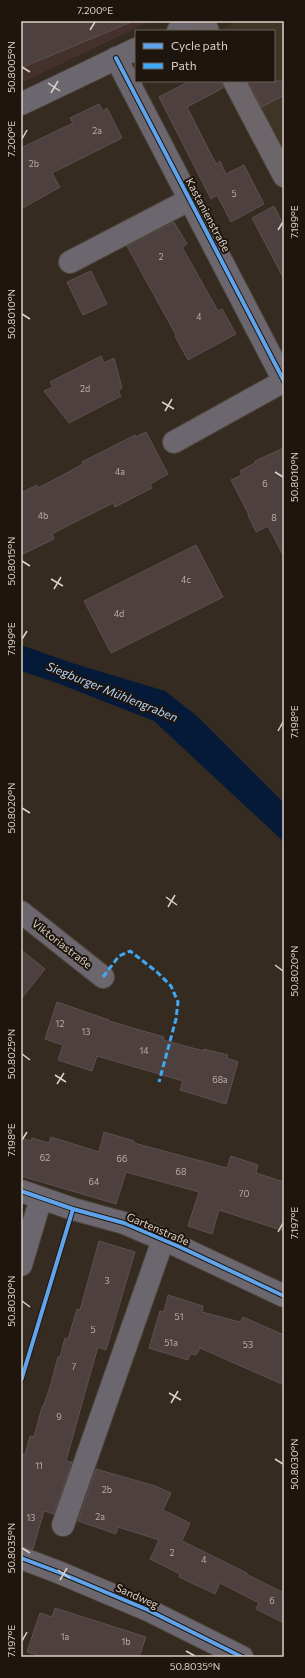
<svg xmlns="http://www.w3.org/2000/svg" width="305" height="1678" viewBox="0 0 305 1678" font-family="Commissioner,sans-serif">
	<style>
		.commercial { fill: #44312e }
		.industrial { fill: #403426 }
		.water { fill: #051a39 }
		.building { fill: #4e403f; stroke: #5c514f }
		.lines { fill: none; stroke-linecap: round; stroke-linejoin: round }
		.minor-casing { stroke: #4e463d; stroke-width: 24 }
		.major-casing { stroke: #4e463d; stroke-width: 24 }
		.minor { stroke: #6c676e; stroke-width: 22 }
		.major { stroke: #6c666b; stroke-width: 22 }
		.quiet { stroke: #3fa9f5; stroke-width: 3; stroke-dasharray: 6 3; stroke-linecap: butt }
		.cycleway-casing { stroke: #1e160e; stroke-width: 6 }
		.cycleway { stroke: #60a3ed; stroke-width: 4 }
		.ticks { fill: none; stroke: #dcd1c5; stroke-width: 1.5 }
		.labels { text-anchor: middle; stroke-width: 4; stroke-linejoin: round; paint-order: stroke }
		.number-label { font-size: 9px; fill: #b8ada4 }
		.street-label { font-size: 11px; fill: #dcd1c5; stroke: #1e160e }
		.water-label { font-size: 12px; font-style: italic; fill: #b5d4fb; stroke: #1e160e }
		.neatline { fill: none; stroke: #dcd1c5; stroke-width: 1.5 }
		.ticks-label { font-size: 10px; text-anchor: middle; fill: #dcd1c5 }
	</style>
	<rect width="100%" height="100%" fill="#352b21"/>
	<!-- commercial -->
	<polygon class="commercial" points="21,21 151,21 21,83"/>
	<!-- industrial -->
	<polygon class="industrial" points="235,21 284,21 284,155 245,81 274,81 274,31 219,31"/>
	<!-- water -->
	<polygon class="water" points="21,645 72,663 165,691 197,716 284,803 284,842 154,721 57,683 21,671"/>
	<!-- building -->
	<g class="building">
		<polygon points="21,21 134,21 21,68"/>
		<polygon points="190,81 222,81 223,88 187,107 216,164 220,161 226,174 244,165 264,204 231,222 217,195 211,199 159,97"/>
		<polygon points="248,81 284,81 284,95 262,107"/>
		<polygon points="99,104 103,111 107,108 122,138 52,173 60,187 21,209 21,148 73,123 70,118"/>
		<polygon points="274,206 284,226 284,279 252,218"/>
		<polygon points="174,222 187,244 182,247 218,311 222,309 236,334 188,360 175,336 176,335 127,246"/>
		<polygon points="91,271 107,304 83,315 67,282"/>
		<polygon points="101,356 104,363 114,358 122,388 118,391 121,396 69,423 44,391 53,387 50,382"/>
		<polygon points="146,432 168,474 150,484 152,488 115,507 113,503 69,525 52,534 54,539 21,555 21,493 37,485 38,488 61,476 83,464 82,462 135,435 136,437"/>
		<polygon points="284,448 284,557 268,526 256,532 248,515 249,515 231,480 242,475 240,471 255,463 255,461"/>
		<polygon points="196,545 223,597 111,653 84,601"/>
		<polygon points="21,950 45,969 21,999"/>
		<polygon points="57,1002 109,1020 109,1021 164,1037 163,1040 204,1051 204,1049 228,1055 227,1058 238,1062 226,1104 180,1090 183,1081 97,1056 92,1071 58,1060 63,1045 45,1039"/>
		<polygon points="104,1132 134,1141 134,1143 227,1168 231,1156 258,1165 256,1173 284,1182 284,1231 219,1210 212,1234 188,1226 199,1192 126,1172 116,1204 21,1176 21,1138 31,1141 32,1138 49,1143 51,1137 99,1152"/>
		<polygon points="99,1241 135,1252 106,1350 98,1347 84,1396 66,1461 72,1462 54,1514 44,1511 33,1549 21,1546 21,1454 25,1455 30,1436 34,1437 42,1407 43,1407 50,1387 58,1357 60,1357 65,1338 68,1339 77,1309 80,1310"/>
		<polygon points="168,1295 203,1306 202,1312 240,1322 243,1317 284,1335 284,1385 200,1348 196,1355 190,1354 188,1360 149,1348 160,1311 164,1312"/>
		<polygon points="96,1469 155,1486 171,1493 163,1510 190,1523 182,1541 247,1573 246,1574 284,1593 284,1623 256,1609 259,1603 220,1583 215,1594 179,1577 180,1574 150,1559 159,1540 118,1527 116,1534 78,1521"/>
		<polygon points="55,1608 146,1637 139,1657 44,1657 27,1652 40,1613 52,1617"/>
	</g>
	<g class="lines">
		<defs>
			<g id="minor">
				<polyline points="178,31 200,21"/>
				<polyline points="116,58 284,381"/>
				<polyline points="21,104 136,49"/>
				<polyline points="70,262 189,200"/>
				<polyline points="174,442 284,381"/>
				<polyline points="21,912 103,977"/>
				<polyline points="21,1191 73,1209 124,1223 180,1247 284,1296"/>
				<polyline points="21,1265 41,1198"/>
				<polyline points="63,1525 163,1240"/>
				<polyline points="21,1558 58,1572 148,1610 242,1657"/>
			</g>
			<g id="major">
				<polyline points="203,21 208,31"/>
				<polyline points="234,81 284,176"/>
			</g>
		</defs>
		<!-- minor casing -->
		<use href="#minor" class="minor-casing"/>
		<!-- major casing -->
		<use href="#major" class="major-casing"/>
		<!-- minor -->
		<use href="#minor" class="minor"/>
		<!-- major -->
		<use href="#major" class="major"/>
		<!-- quiet -->
		<polyline class="quiet" points="103,977 119,956 130,951 157,972 171,986 178,1002 176,1019 159,1082"/>
		<defs>
			<g id="cycleway">
				<polyline points="116,58 284,381"/>
				<polyline points="21,1191 73,1209 124,1223 180,1247 284,1296"/>
				<polyline points="21,1381 73,1209"/>
				<polyline points="21,1558 58,1572 148,1610 242,1657"/>
			</g>
		</defs>
		<!-- cycleway casing -->
		<use href="#cycleway" class="cycleway-casing"/>
		<!-- cycleway -->
		<use href="#cycleway" class="cycleway"/>
	</g>
	<!-- ticks -->
	<path class="ticks" d="M90 30 95 22M22 67 30 72M48 83 60 91M51 93 58 81M22 139 27 130M278 230 283 222M22 314 30 319M162 402 174 409M165 411 172 399M275 472 283 477M22 561 30 566M51 579 63 586M54 589 61 577M22 639 27 631M278 731 283 722M22 808 30 813M166 897 177 905M168 907 175 895M275 965 283 971M22 1054 30 1060M55 1075 66 1082M57 1084 64 1073M22 1140 27 1132M278 1232 283 1223M22 1301 30 1307M169 1393 181 1400M171 1403 178 1391M275 1459 283 1464M22 1548 30 1553M58 1570 70 1578M60 1580 67 1568M22 1641 27 1632M186 1651 195 1656"/>
	<g class="labels">
		<!-- number labels -->
		<g class="number-label">
			<text x="97" y="134">2a</text>
			<text x="34" y="167">2b</text>
			<text x="234" y="197">5</text>
			<text x="161" y="260">2</text>
			<text x="199" y="320">4</text>
			<text x="85" y="392">2d</text>
			<text x="120" y="475">4a</text>
			<text x="265" y="487">6</text>
			<text x="43" y="519">4b</text>
			<text x="274" y="521">8</text>
			<text x="186" y="583">4c</text>
			<text x="119" y="617">4d</text>
			<text x="60" y="1027">12</text>
			<text x="86" y="1035">13</text>
			<text x="144" y="1054">14</text>
			<text x="220" y="1083">68a</text>
			<text x="45" y="1161">62</text>
			<text x="122" y="1162">66</text>
			<text x="181" y="1175">68</text>
			<text x="94" y="1185">64</text>
			<text x="244" y="1197">70</text>
			<text x="107" y="1284">3</text>
			<text x="179" y="1320">51</text>
			<text x="93" y="1333">5</text>
			<text x="171" y="1346">51a</text>
			<text x="248" y="1348">53</text>
			<text x="74" y="1370">7</text>
			<text x="59" y="1420">9</text>
			<text x="39" y="1469">11</text>
			<text x="107" y="1493">2b</text>
			<text x="100" y="1520">2a</text>
			<text x="31" y="1521">13</text>
			<text x="172" y="1556">2</text>
			<text x="204" y="1563">4</text>
			<text x="272" y="1604">6</text>
			<text x="65" y="1640">1a</text>
			<text x="126" y="1645">1b</text>
		</g>
		<!-- street labels -->
		<g class="street-label">
			<text transform="translate(208 215) rotate(62)" y="4">Kastanienstraße</text>
			<text transform="translate(62 944) rotate(38)" y="4">Viktoriastraße</text>
			<text transform="translate(158 1229) rotate(23)" y="4">Gartenstraße</text>
			<text transform="translate(137 1596) rotate(24)" y="4">Sandweg</text>
		</g>
		<!-- water labels -->
		<g class="water-label">
			<text transform="translate(112 692) rotate(22)" y="4">Siegburger Mühlengraben</text>
		</g>
	</g>
	<!-- border -->
	<rect width="305" height="1678" fill="none" stroke="#1e160e" stroke-width="44"/>
	<!-- legend -->
	<rect x="135" y="30" width="140" height="52" fill="#1e160e" stroke="#6a6157"/>
	<rect x="143" y="43" width="20" height="6" fill="#60a3ed" stroke="#6a6157"/>
	<text x="171" y="50" font-size="12" fill="#dcd1c5">Cycle path</text>
	<rect x="143" y="63" width="20" height="6" fill="#3fa9f5" stroke="#6a6157"/>
	<text x="171" y="70" font-size="12" fill="#dcd1c5">Path</text>
	<rect x="22" y="22" width="261" height="1634" class="neatline"/>
	<g class="ticks-label">
		<text x="95" y="14">7.200°E</text>
		<text transform="translate(11 67) rotate(-90)" y="4">50.8005°N</text>
		<text transform="translate(11 139) rotate(-90)" y="4">7.200°E</text>
		<text transform="translate(294 222) rotate(-90)" y="4">7.199°E</text>
		<text transform="translate(11 314) rotate(-90)" y="4">50.8010°N</text>
		<text transform="translate(294 477) rotate(-90)" y="4">50.8010°N</text>
		<text transform="translate(11 561) rotate(-90)" y="4">50.8015°N</text>
		<text transform="translate(11 639) rotate(-90)" y="4">7.199°E</text>
		<text transform="translate(294 722) rotate(-90)" y="4">7.198°E</text>
		<text transform="translate(11 808) rotate(-90)" y="4">50.8020°N</text>
		<text transform="translate(294 971) rotate(-90)" y="4">50.8020°N</text>
		<text transform="translate(11 1054) rotate(-90)" y="4">50.8025°N</text>
		<text transform="translate(11 1140) rotate(-90)" y="4">7.198°E</text>
		<text transform="translate(294 1223) rotate(-90)" y="4">7.197°E</text>
		<text transform="translate(11 1301) rotate(-90)" y="4">50.8030°N</text>
		<text transform="translate(294 1464) rotate(-90)" y="4">50.8030°N</text>
		<text transform="translate(11 1548) rotate(-90)" y="4">50.8035°N</text>
		<text transform="translate(11 1641) rotate(-90)" y="4">7.197°E</text>
		<text x="195" y="1670">50.8035°N</text>
	</g>
</svg>
